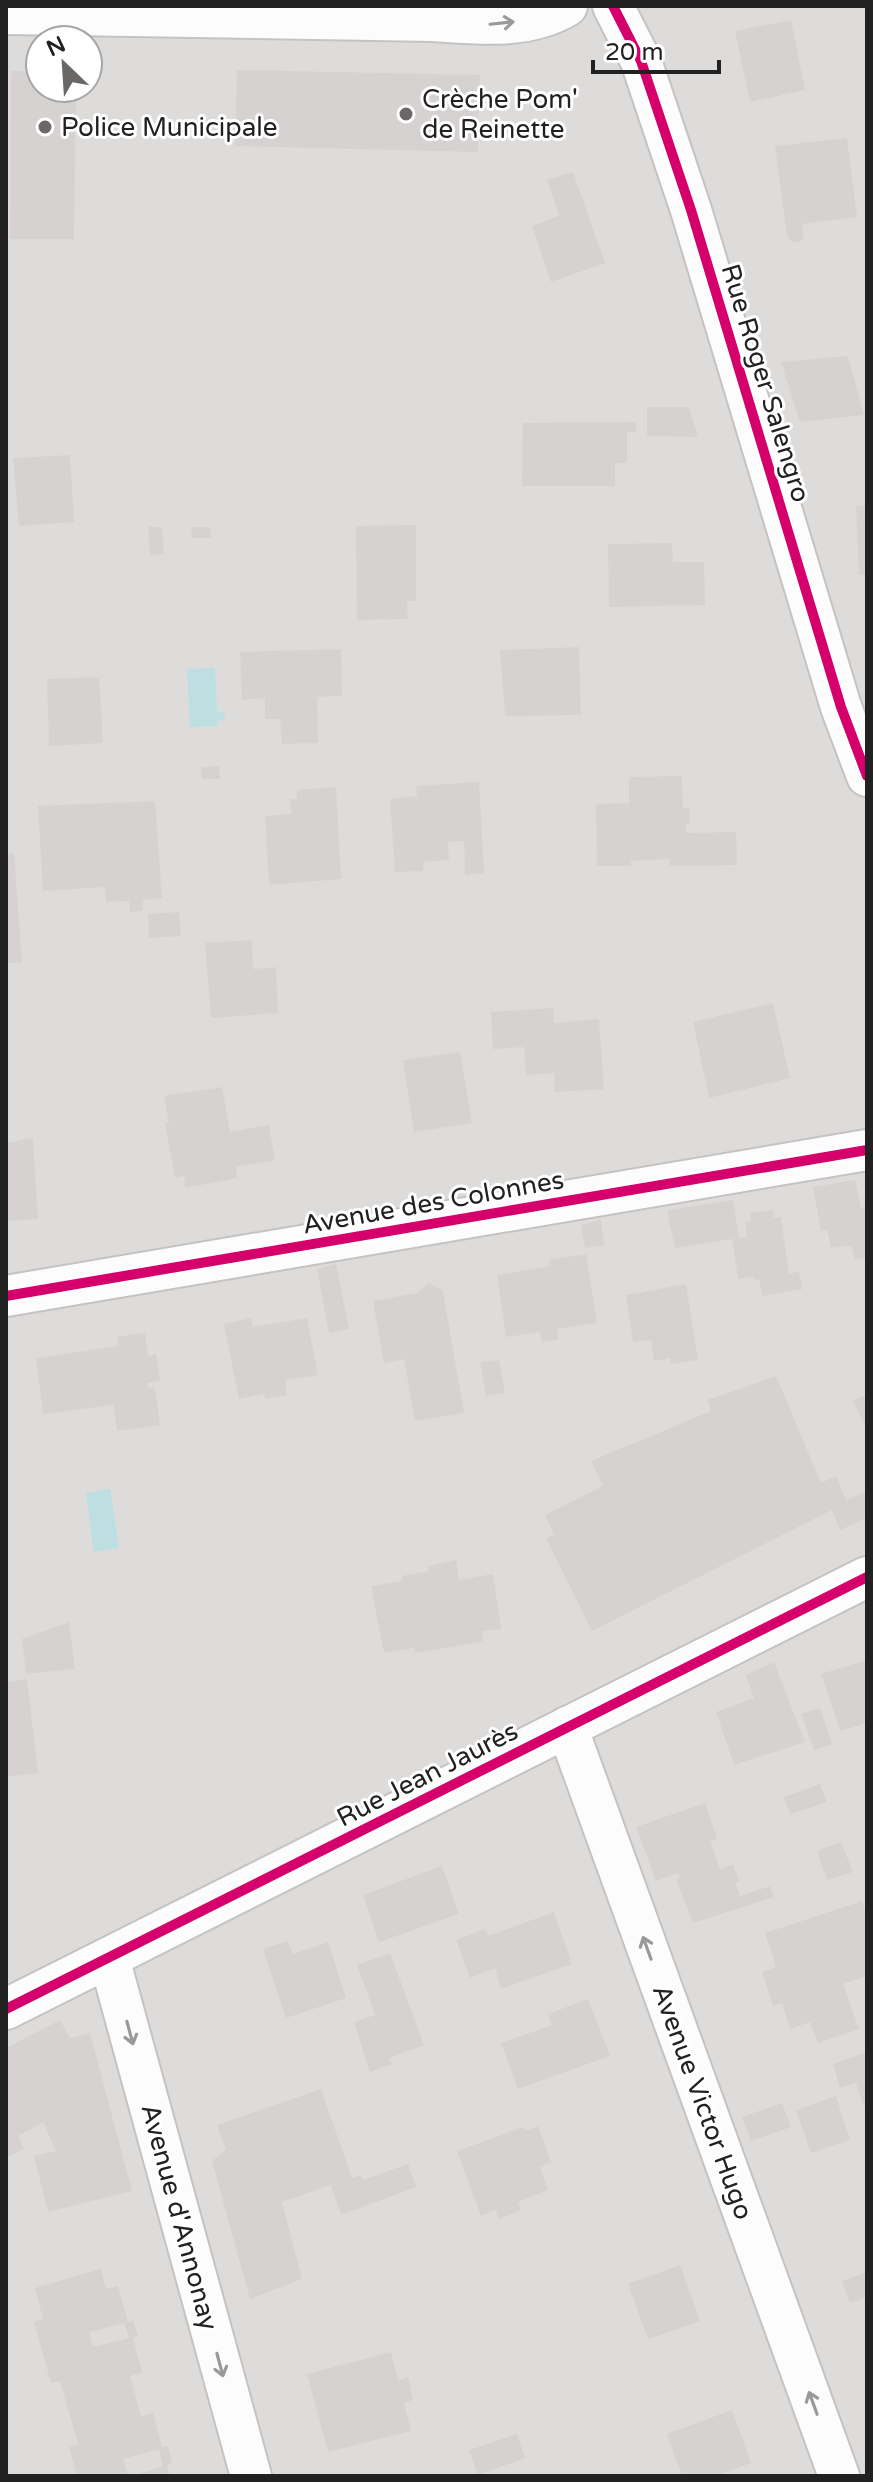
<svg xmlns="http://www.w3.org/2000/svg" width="873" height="2482" viewBox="0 0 873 2482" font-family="'Varela Round',sans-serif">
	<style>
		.residential { fill: #dedcdb; fill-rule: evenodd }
		.water { fill: #bedfe2 }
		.building { fill: #d6d2d1; fill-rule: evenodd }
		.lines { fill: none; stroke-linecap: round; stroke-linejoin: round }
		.street-casing { stroke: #c5c3c2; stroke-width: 44 }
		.street { stroke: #fdfcfc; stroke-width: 40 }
		.cycleway-casing { stroke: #fff; stroke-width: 15 }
		.cycleway { stroke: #d6006c; stroke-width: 10 }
		.oneway { stroke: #9a9999 }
		.poi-dot { fill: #696867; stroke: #fff; stroke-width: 3 }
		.labels { text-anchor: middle; stroke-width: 6; stroke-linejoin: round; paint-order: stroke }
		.poi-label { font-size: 26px; fill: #212121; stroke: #fff; text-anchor: start }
		.street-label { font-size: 26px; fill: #212121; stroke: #fff }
	</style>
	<rect width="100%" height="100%" fill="#efecea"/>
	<!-- residential -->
	<path class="residential" d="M6 6H867V2476H6ZM40 40H88V88H40Z"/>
	<!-- water -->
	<g class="water">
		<polygon points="215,668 217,711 224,712 225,720 217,721 217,726 190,727 187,669"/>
		<polygon points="110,1489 119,1548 94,1552 86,1493"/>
	</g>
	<!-- building -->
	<g class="building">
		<polygon points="791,20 805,90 750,102 735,31"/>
		<polygon points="237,70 480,75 478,152 235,146"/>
		<polygon points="11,71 40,71 40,88 76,88 74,239 10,239"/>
		<polygon points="847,138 857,217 802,224 804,237 799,242 792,242 787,236 775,146"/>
		<polygon points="573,172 605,263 551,282 532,226 559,216 547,180"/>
		<polygon points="848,356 864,415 800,422 781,362"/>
		<polygon points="647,407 689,407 698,437 647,436"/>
		<polygon points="636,422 636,432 627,432 627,463 615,463 615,486 522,486 523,423"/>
		<polygon points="70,455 74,522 19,526 13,458"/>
		<polygon points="867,505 867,575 859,575 856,506"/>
		<polygon points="416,525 416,601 407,601 408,619 357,620 356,526"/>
		<polygon points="148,527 162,527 164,554 150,556"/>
		<polygon points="191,527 210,527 211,538 192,538"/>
		<polygon points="672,543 673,562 704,562 705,605 609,607 608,544"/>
		<polygon points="579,647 581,715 505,716 500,650"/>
		<polygon points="341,649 342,696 317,697 318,743 282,744 280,719 265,719 265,698 242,700 240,652"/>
		<polygon points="99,677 103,743 49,746 47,679"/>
		<polygon points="219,766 220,779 202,779 201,767"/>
		<polygon points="682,776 683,808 689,808 690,824 686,823 686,833 736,832 737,865 670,866 669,859 631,861 631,866 597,866 596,804 629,803 629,777"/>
		<polygon points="479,782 484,873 465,875 464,841 448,842 449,860 424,862 423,871 395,872 390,799 417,796 416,786"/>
		<polygon points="336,787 341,879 269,885 265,816 291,814 290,799 297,799 297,790"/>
		<polygon points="155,801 162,898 143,900 143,911 130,912 129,901 106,902 105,887 43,891 38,806"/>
		<polygon points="14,853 22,963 9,963 6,943 6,854"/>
		<polygon points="179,912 181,936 149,938 148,914"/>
		<polygon points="252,940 253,969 276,967 278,1013 211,1018 205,943"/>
		<polygon points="773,1003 790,1078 709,1098 693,1022"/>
		<polygon points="553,1008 554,1023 599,1019 604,1089 555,1092 554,1073 526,1075 524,1047 493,1049 491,1012"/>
		<polygon points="460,1052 472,1123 414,1132 403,1060"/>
		<polygon points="222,1087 230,1132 269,1125 275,1160 236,1167 237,1178 185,1188 184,1176 175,1178 165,1123 169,1123 164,1096"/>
		<polygon points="33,1138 38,1219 7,1221 6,1143"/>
		<polygon points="855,1180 861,1208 867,1207 867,1258 855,1260 851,1245 831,1248 827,1229 821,1230 813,1187"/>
		<polygon points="733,1200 739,1238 747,1237 745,1222 751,1221 750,1213 773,1210 774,1218 781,1217 789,1274 799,1271 802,1289 762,1296 759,1279 754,1280 753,1277 738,1279 732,1239 675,1248 667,1210"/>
		<polygon points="601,1220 604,1245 585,1248 581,1225"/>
		<polygon points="586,1254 597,1323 557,1329 558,1339 542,1342 540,1332 506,1337 497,1275 550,1266 548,1260"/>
		<polygon points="336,1264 349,1329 329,1333 317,1269"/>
		<polygon points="429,1283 443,1291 464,1413 415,1421 404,1359 384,1363 373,1301 417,1293"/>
		<polygon points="686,1284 698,1360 671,1364 670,1358 654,1361 651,1340 633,1342 626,1295"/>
		<polygon points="251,1318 253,1327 307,1318 318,1375 285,1380 287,1395 265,1399 264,1394 239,1399 224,1324"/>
		<polygon points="145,1333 148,1356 156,1354 160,1381 147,1383 148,1388 155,1387 160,1425 117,1431 113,1405 43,1414 36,1358 118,1346 117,1337"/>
		<polygon points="499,1360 505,1393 486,1396 480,1362"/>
		<polygon points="776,1376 821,1483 836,1476 846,1500 867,1491 867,1518 840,1530 832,1510 592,1631 546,1538 554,1535 545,1515 603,1486 591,1461 711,1411 707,1400"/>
		<polygon points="867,1394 867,1429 853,1401"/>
		<polygon points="456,1560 459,1580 493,1574 501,1629 482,1631 483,1642 415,1653 414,1648 384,1653 371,1586 402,1581 402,1576 429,1571 428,1566"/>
		<polygon points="69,1622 75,1669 26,1674 22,1639"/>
		<polygon points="867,1660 867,1723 840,1731 821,1674"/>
		<polygon points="774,1662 805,1742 734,1765 716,1712 754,1698 746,1675"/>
		<polygon points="27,1679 38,1773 6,1777 6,1682"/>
		<polygon points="820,1708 832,1744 814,1750 801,1714"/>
		<polygon points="820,1784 827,1802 790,1814 784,1797"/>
		<polygon points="705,1803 717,1839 710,1841 720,1869 733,1864 739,1881 735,1883 740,1896 770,1886 774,1897 693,1923 676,1879 680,1878 678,1873 656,1881 636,1827"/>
		<polygon points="841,1842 853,1872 827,1880 817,1851"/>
		<polygon points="442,1866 459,1914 379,1942 363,1895"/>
		<polygon points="862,1901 867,1917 867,1976 843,1984 859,2029 818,2043 810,2022 790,2029 782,2003 773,2006 762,1972 776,1967 765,1933"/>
		<polygon points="554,1912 572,1964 501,1989 495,1968 470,1978 456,1940 485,1929 488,1936"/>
		<polygon points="288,1941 293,1954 328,1942 346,1998 286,2018 263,1949"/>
		<polygon points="390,1953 424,2045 389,2058 392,2064 370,2072 354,2022 375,2015 357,1965"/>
		<polygon points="588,1999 610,2056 518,2089 501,2043 552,2025 548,2014"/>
		<polygon points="60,2020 70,2038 90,2033 132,2191 48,2212 34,2156 56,2151 43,2122 18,2136 24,2149 6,2158 6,2048"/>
		<polygon points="867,2052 867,2104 863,2105 856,2083 840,2088 833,2064"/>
		<polygon points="321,2089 352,2178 361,2175 363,2180 408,2164 416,2187 341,2215 331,2185 282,2202 302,2279 250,2299 212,2161 226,2150 217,2125"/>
		<polygon points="836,2096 850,2140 811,2153 796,2110"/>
		<polygon points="782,2103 791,2127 751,2141 742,2117"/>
		<polygon points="538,2126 551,2162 540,2166 548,2190 518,2202 521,2210 499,2219 495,2210 481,2216 457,2151 523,2127 525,2131"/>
		<polygon points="680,2265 700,2321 648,2339 628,2284"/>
		<path d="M101 2269 106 2289 118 2286 128 2322 133 2320 138 2336 133 2337 142 2373 130 2376 141 2417 153 2413 162 2447 168 2446 172 2463 167 2465 170 2476H133L163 2466 159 2449 123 2459 128 2476H77L69 2447 78 2444 60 2381 51 2383 34 2322 43 2319 35 2288ZM124 2323 129 2338 93 2347 89 2332Z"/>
		<polygon points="867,2272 867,2297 850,2303 842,2281"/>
		<polygon points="391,2352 398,2381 408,2377 413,2400 404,2403 411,2431 328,2452 307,2374"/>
		<polygon points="732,2410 751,2463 716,2476 682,2476 667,2434"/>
		<polygon points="517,2434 525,2458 478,2475 469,2450"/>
	</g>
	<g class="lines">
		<defs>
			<g id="street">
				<polyline points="613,6 641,61 691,210 841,707 867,776"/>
				<path d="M6 14 433 21C478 24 527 30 567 6"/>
				<polyline points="6,1296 867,1150"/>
				<polyline points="567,1727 839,2476"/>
				<polyline points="109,1958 251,2476"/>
				<polyline points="6,2009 867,1577"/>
			</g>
		</defs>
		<!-- street casing -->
		<use href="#street" class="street-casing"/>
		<!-- street -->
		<use href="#street" class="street"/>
		<defs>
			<g id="cycleway">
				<polyline points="613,6 641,61 691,210 841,707 867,776"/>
				<polyline points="6,1296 867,1150"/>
				<polyline points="6,2009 867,1577"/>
			</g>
		</defs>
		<!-- cycleway casing -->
		<use href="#cycleway" class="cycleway-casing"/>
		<!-- cycleway -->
		<use href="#cycleway" class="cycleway"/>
	</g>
	<!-- one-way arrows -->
	<defs><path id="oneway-shaft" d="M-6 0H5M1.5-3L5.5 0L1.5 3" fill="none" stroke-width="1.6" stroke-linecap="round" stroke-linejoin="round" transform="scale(2)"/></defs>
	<g class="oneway">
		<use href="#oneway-shaft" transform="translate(502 23) rotate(-6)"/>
		<use href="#oneway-shaft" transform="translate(647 1948) rotate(-110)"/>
		<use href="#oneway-shaft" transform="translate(130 2033) rotate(75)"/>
		<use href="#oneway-shaft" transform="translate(220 2365) rotate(75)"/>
		<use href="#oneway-shaft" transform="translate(813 2403) rotate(-110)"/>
	</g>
	<!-- markers -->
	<g class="poi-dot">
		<circle cx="406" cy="114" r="8"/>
		<circle cx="45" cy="127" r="8"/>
	</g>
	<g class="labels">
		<!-- poi labels -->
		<g class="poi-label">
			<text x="422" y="108">Crèche Pom'<tspan x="422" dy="30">de Reinette</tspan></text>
			<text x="61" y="136">Police Municipale</text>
		</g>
		<!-- street labels -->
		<g class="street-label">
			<text transform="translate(766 383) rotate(73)" y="9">Rue Roger Salengro</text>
			<text transform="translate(433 1202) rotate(-10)" y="9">Avenue des Colonnes</text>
			<text transform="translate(427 1774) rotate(-27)" y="9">Rue Jean Jaurès</text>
			<text transform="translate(703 2102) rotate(70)" y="9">Avenue Victor Hugo</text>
			<text transform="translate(180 2217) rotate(75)" y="9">Avenue d'Annonay</text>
		</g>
	</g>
	<!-- border -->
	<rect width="873" height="2482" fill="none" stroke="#212121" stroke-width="16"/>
	<!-- north arrow -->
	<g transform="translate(64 64) rotate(335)"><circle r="38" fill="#ffffff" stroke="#a6a6a6" stroke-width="2"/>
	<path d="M0-6L14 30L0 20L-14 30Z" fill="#696867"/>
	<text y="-12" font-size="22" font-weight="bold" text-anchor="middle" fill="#212121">N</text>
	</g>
	<!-- scale -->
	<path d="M593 60v12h126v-12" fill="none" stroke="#212121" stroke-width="4"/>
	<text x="605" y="60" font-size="24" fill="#212121" stroke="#ffffff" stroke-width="6" paint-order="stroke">20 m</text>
</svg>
